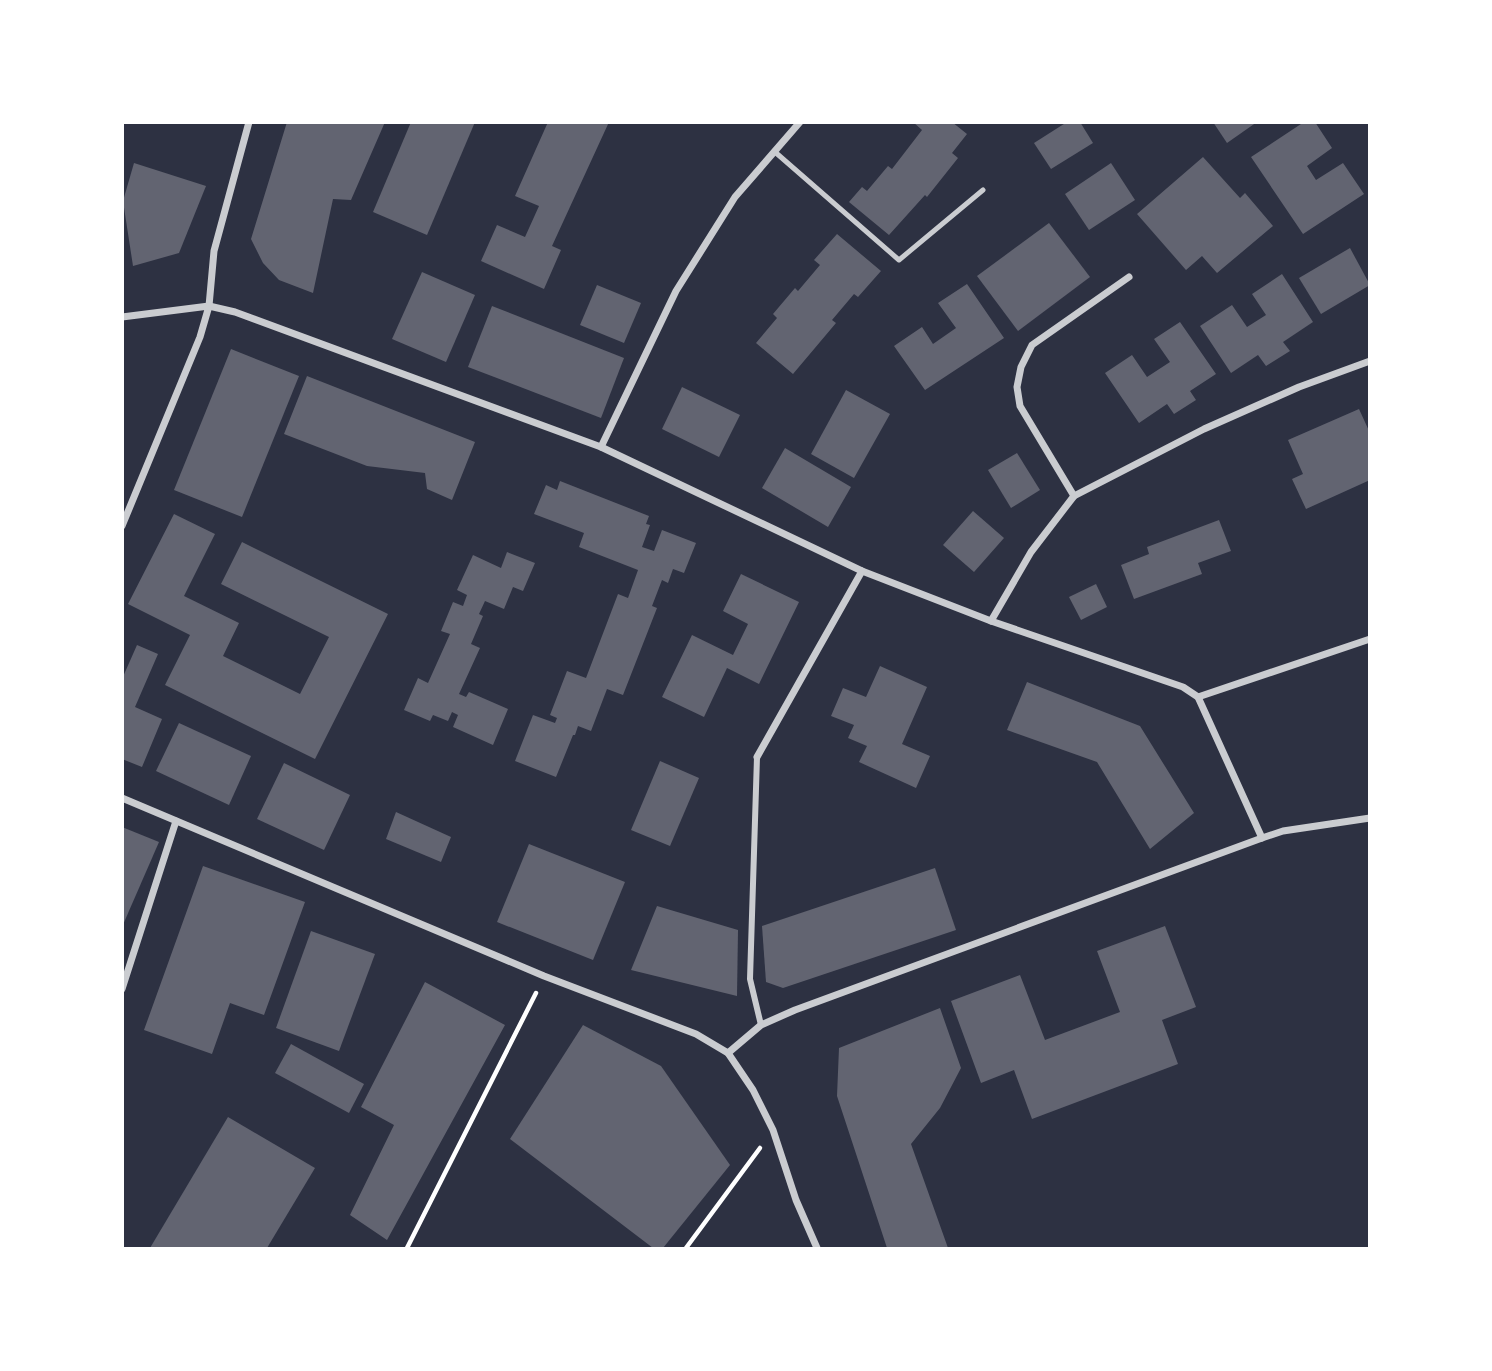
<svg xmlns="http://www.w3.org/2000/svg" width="1492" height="1371" viewBox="0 0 1492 1371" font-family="'Alegreya Sans',sans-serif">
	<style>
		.building { fill: #626471 }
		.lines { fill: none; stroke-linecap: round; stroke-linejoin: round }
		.path { stroke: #fff; stroke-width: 4.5 }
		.service { stroke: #caccd0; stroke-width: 5 }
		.pedestrian { stroke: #caccd0; stroke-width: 6 }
		.minor { stroke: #caccd0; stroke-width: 7 }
	</style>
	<rect width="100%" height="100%" fill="#2d3142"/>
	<!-- building -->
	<g class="building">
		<polygon points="287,122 385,122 351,200 333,199 313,293 279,280 263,263 251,239"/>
		<polygon points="411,122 475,122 427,235 373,212"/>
		<polygon points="548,122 609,122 552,246 561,250 544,289 481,261 497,225 525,237 539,206 515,196"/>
		<polygon points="913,122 952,122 967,134 952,153 958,158 927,197 925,195 889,235 849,202 862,187 867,191 888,166 892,169 922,130"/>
		<polygon points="1067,122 1080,122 1093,143 1051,169 1034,143"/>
		<polygon points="1213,122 1257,122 1227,143"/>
		<polygon points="1304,122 1315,122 1332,148 1307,166 1316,180 1343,163 1364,194 1303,234 1251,157"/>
		<polygon points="1203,157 1240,198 1245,193 1273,226 1217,273 1202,256 1186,270 1137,214"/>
		<polygon points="134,163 206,186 179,253 133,266 123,201"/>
		<polygon points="1111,163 1135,200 1089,230 1065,194"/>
		<polygon points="1049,223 1090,277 1018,331 977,276"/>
		<polygon points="837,234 881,271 858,297 854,294 832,320 836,323 793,374 756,343 777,318 773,314 795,288 798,291 820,265 814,260"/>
		<polygon points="1350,248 1370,285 1321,314 1299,278"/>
		<polygon points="422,272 475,295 446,362 392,339"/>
		<polygon points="1282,274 1313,322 1283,342 1290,351 1266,366 1258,355 1231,373 1200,326 1232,305 1247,327 1266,315 1252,294"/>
		<polygon points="967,284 1004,338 925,390 894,346 922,327 933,344 956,328 938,303"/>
		<polygon points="597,285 641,303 624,343 580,325"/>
		<polygon points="492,306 624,358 601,418 468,367"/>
		<polygon points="1180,322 1216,374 1190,391 1196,400 1174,414 1167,404 1139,423 1105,373 1132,355 1147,377 1170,362 1154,339"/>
		<polygon points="231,349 299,376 242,517 174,490"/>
		<polygon points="307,376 475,442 452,500 427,489 425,473 367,466 284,434"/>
		<polygon points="682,387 740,415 719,457 662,429"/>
		<polygon points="846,390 890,414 854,478 811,454"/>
		<polygon points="1359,409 1370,433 1370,480 1306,509 1292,479 1303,474 1288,440"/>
		<polygon points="785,448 851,487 828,527 762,488"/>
		<polygon points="1017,453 1040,490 1011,508 988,470"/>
		<polygon points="560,481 649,516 646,524 650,525 642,547 654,551 662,530 696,543 684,573 673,569 668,583 662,580 652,606 657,608 623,695 607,689 591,731 578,726 575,735 573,735 556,777 515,761 533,715 555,723 557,718 550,715 567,671 586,678 618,594 628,598 638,570 579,547 584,533 534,514 546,485 557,490"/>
		<polygon points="973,511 1004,538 974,572 943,545"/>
		<polygon points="174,514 215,534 184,596 239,623 223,656 300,694 329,637 221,584 242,542 388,614 315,759 165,685 190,635 128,604"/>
		<polygon points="1219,520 1231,551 1198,563 1202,574 1134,599 1121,565 1149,554 1147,547"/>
		<polygon points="507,552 535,563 523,591 513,587 504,609 485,601 479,614 483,616 471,644 480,648 459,694 466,697 469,692 508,709 493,745 453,727 458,715 452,712 448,721 433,715 430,721 404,710 418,678 428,683 450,634 441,631 453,602 463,606 467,595 457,590 473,555 501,568"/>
		<polygon points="741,574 799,602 759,684 727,668 704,717 662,697 692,635 733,655 748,624 723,611"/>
		<polygon points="1096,584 1107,607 1081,620 1069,597"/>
		<polygon points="137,645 158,654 135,707 162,719 142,767 122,759 122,679"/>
		<polygon points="880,666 927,687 902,744 930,756 916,788 859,762 867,746 848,738 854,725 831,716 843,688 866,697"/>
		<polygon points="1027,682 1140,726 1194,813 1150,849 1097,762 1007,730"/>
		<polygon points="179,723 251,756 229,805 156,771"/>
		<polygon points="660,761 699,778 670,846 631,830"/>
		<polygon points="284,763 350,795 324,850 257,819"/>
		<polygon points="396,812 451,837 441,862 386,839"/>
		<polygon points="122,827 159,842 122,927"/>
		<polygon points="529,844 625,882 593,960 497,922"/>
		<polygon points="203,866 305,902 264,1015 230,1003 212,1054 144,1030"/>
		<polygon points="935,868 956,930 783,988 766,982 762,926"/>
		<polygon points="657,906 738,930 737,996 631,970"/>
		<polygon points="1165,926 1196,1007 1162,1020 1178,1064 1032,1119 1014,1070 981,1083 951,1001 1020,975 1045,1040 1120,1012 1097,951"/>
		<polygon points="311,931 375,954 339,1051 276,1028"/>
		<polygon points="425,982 505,1025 387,1240 350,1215 394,1125 361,1107"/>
		<polygon points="940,1008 961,1068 940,1108 911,1144 948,1248 887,1248 837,1096 839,1048"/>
		<polygon points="583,1025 661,1066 730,1165 663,1248 653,1248 510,1139"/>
		<polygon points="291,1044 364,1084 349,1113 275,1073"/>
		<polygon points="228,1117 315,1168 267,1248 150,1248"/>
	</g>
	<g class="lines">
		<!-- path -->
		<g class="path">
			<polyline points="407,1248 536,993"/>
			<polyline points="686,1248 760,1148"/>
		</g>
		<!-- service -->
		<polyline class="service" points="775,152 899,260 983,190"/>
		<!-- pedestrian -->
		<polyline class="pedestrian" points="757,757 750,979 761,1025"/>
		<!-- minor -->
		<g class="minor">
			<polyline points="122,317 209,306 235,312 601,447 862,571 991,621 1183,687 1198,697 1262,838"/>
			<polyline points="601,447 676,291 735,197 800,122"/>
			<polyline points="1074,496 1020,406 1017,387 1021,367 1032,345 1129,277"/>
			<polyline points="122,526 200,337 209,306 214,251 249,122"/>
			<polyline points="991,621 1031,552 1074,496 1204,429 1299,387 1370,361"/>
			<polyline points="1198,697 1370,639"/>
			<polyline points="757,757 862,571"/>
			<polyline points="122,798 544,976 696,1034 728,1053 753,1090 773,1130 796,1200 817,1248"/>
			<polyline points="122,989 176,821"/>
			<polyline points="728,1053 761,1025 795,1010 1262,838 1283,831 1370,818"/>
		</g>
	</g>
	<!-- border -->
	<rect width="1492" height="1371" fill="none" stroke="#ffffff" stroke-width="248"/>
</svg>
